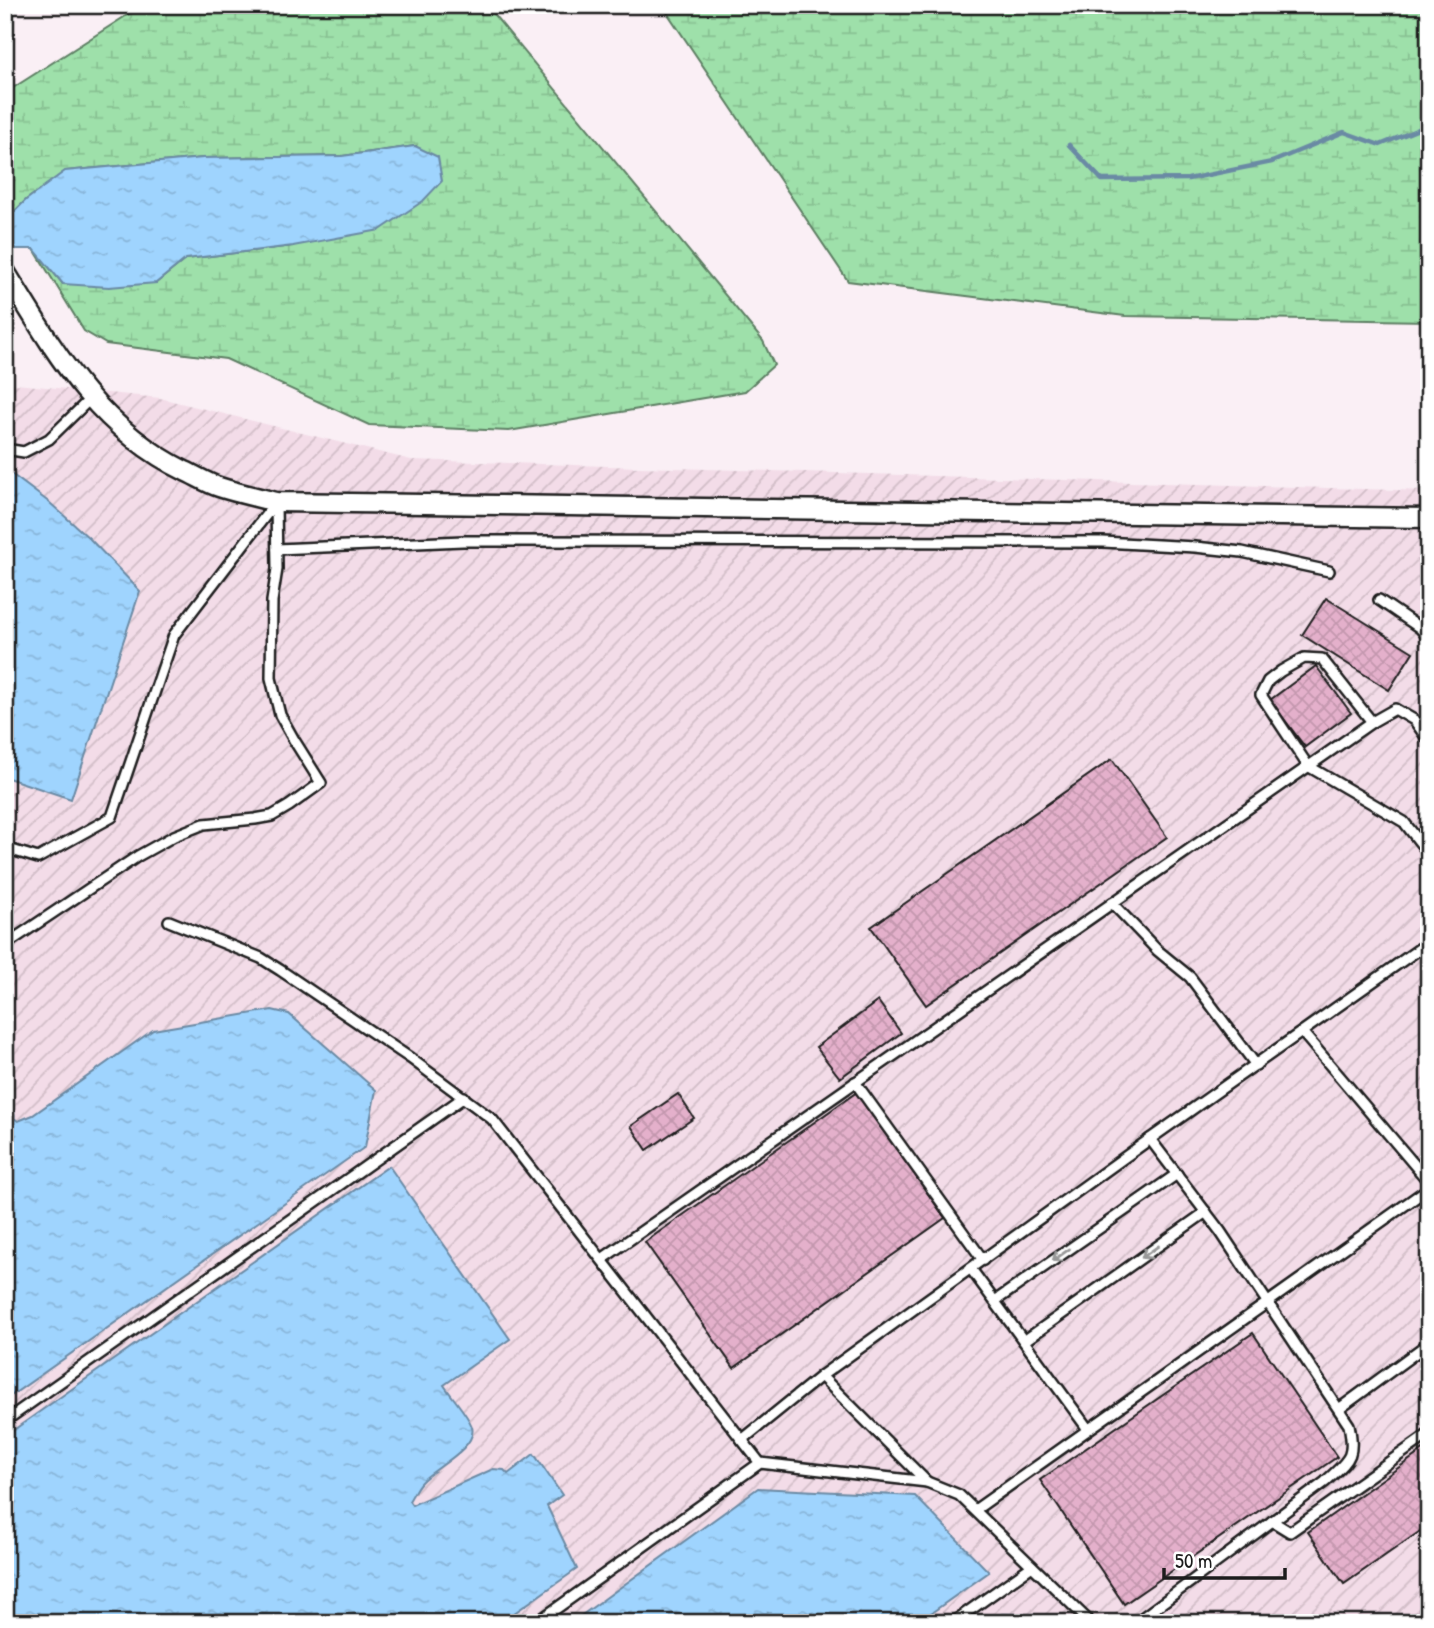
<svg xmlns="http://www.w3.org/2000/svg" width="1434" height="1628" viewBox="0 0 1434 1628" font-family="'Patrick Hand',sans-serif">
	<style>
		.industrial { fill: url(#industrial-furrows) }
		.wetland { fill: url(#wetland-marsh); stroke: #5d7e63; stroke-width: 2 }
		.water { fill: url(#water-ripples); stroke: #6b8aa4; stroke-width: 2 }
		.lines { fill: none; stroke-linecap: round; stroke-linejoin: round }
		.stream { stroke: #6b8aa4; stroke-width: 4.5 }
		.building { fill: url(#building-cross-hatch); stroke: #1c1c1c; stroke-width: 2 }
		.service-casing { stroke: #1c1c1c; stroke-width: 14 }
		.minor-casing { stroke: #1c1c1c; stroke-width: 23 }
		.service { stroke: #fff; stroke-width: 9 }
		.minor { stroke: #fff; stroke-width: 18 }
		.oneway { stroke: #999 }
	</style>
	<defs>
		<pattern id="industrial-furrows" width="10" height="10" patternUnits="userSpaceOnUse" patternTransform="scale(1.75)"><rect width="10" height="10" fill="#f3dce8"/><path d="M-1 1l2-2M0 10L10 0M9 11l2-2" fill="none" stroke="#d0bcc6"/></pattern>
		<pattern id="wetland-marsh" width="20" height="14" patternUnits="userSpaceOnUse" patternTransform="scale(1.75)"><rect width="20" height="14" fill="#9ee0aa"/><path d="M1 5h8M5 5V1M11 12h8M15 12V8" fill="none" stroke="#88c092"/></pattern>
		<pattern id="water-ripples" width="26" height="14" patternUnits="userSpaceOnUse" patternTransform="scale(1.75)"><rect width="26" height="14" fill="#9fd4fe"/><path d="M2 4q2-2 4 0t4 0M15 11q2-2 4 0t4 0" fill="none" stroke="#88b5d9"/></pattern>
		<pattern id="building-cross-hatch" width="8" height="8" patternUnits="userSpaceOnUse" patternTransform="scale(1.75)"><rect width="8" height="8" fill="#e4b0cb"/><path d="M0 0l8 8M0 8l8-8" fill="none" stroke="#c397ae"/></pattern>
	</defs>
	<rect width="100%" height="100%" fill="#faeff5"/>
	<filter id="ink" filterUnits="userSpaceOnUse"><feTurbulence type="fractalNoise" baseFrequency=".0143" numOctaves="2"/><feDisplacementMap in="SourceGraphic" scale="14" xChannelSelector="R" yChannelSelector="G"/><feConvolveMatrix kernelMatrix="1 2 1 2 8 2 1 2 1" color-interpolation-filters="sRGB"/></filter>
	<g filter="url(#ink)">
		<!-- industrial -->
		<polygon class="industrial" points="5,383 160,398 411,460 1429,491 1429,1623 1042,1623 1034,1615 1002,1614 989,1623 917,1623 989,1572 602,1601 571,1623 500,1623 577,1569 507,1474 442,1491 412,1505 409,1501 421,1481 458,1453 468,1442 472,1426 444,1385 389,1166 5,1436 5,1400 365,1147 153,1030 33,1115 18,1121 14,1118 15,1115 5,1099 5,777 71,799 133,616 10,473 5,472"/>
		<!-- wetland -->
		<g class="wetland">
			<polygon points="143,5 486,5 763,341 774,365 745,391 509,431 369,425 226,359 106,344 84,331 34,249 63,284 156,283 186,259 293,246 415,146 342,156 203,158 66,171 26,200 5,221 5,93"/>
			<polygon points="662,5 1429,5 1429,321 1125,316 848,281"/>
		</g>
		<!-- water -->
		<g class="water">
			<polygon points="415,146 438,157 442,181 423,201 380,230 293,246 186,259 156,283 109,287 63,284 34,249 5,249 5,221 26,200 65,171 203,158 342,156"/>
			<polygon points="5,472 10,473 50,503 89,538 140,591 71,799 5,777"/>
			<path d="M272 1010 289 1014 376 1090 365 1147 5 1400V1099C9 1104 16 1112 14 1118L18 1121 33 1115 153 1030Z"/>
			<path d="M389 1166 510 1339 444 1385C451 1396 469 1416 472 1427 478 1448 432 1469 421 1482 416 1487 413 1495 409 1501L412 1505 493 1469 504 1470 508 1474 534 1454 562 1495 547 1506 577 1569 500 1623H5V1436Z"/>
			<polygon points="758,1488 915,1496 989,1572 917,1623 571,1623"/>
			<polygon points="1002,1614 1034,1615 1042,1623 989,1623"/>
		</g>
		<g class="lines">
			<!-- stream -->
			<polyline class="stream" points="1069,145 1102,180 1188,179 1272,162 1344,132 1380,145 1426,126 1429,121"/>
		</g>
		<!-- building -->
		<g class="building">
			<polygon points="1326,598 1413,652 1389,690 1302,635"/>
			<polygon points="1316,666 1351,713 1305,747 1270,700"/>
			<polygon points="1112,759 1167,837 926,1005 871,927"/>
			<polygon points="878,1001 901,1033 840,1078 816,1047"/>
			<polygon points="857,1092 945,1218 734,1368 645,1242"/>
			<polygon points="678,1094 694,1118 647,1150 631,1126"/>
			<polygon points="1253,1333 1337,1457 1124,1604 1040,1480"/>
			<polygon points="1429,1446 1429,1525 1344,1584 1308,1532"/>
		</g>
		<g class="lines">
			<defs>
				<g id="service">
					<polyline points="5,449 24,452 49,439 91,398"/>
					<polyline points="277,549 463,541 1103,542 1195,547 1242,552 1329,571"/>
					<polyline points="1379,600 1420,628 1429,638"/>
					<polyline points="1372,722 1322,659 1304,658 1281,671 1268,681 1261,695 1308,766 1404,822 1429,854"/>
					<polyline points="5,848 38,858 112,817 174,635 276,502"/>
					<polyline points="1112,903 1157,950 1190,977 1256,1065"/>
					<polyline points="169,921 261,958 280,970 410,1058 492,1119 760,1463"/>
					<polyline points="5,945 138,856 174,836 204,824 255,819 272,816 289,806 321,783 294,740 280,715 271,678 272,601 277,569 276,502"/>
					<polyline points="1302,1032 1429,1182"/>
					<polyline points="855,1082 983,1260"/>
					<polyline points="602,1259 1372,722 1395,709 1414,720 1429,741"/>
					<polyline points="971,1269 1088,1429"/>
					<polyline points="995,1301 1177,1174"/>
					<polyline points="1024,1341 1206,1212"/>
					<polyline points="821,1376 927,1482"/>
					<polyline points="1339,1409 1429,1343"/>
					<polyline points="5,1421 464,1097"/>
					<polyline points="742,1440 821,1376 1150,1139 1429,942"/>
					<polyline points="975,1510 1429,1188"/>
					<polyline points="1272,1521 1290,1532 1429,1434"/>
					<polyline points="536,1623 760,1463 927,1482 959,1495 1091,1623"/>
					<polyline points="952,1623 1032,1566"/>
					<path d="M1135 1623 1325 1482C1348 1460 1356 1459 1349 1425L1220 1231 1150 1139"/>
				</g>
				<path id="minor" d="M5 271C55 352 96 427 185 471 196 476 207 483 219 487 237 493 257 497 276 502L1429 518"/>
			</defs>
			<!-- service casing -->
			<use href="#service" class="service-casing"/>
			<!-- minor casing -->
			<use href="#minor" class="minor-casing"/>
			<!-- service -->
			<use href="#service" class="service"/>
			<!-- minor -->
			<use href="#minor" class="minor"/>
		</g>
		<!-- one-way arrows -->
		<defs><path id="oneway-shaft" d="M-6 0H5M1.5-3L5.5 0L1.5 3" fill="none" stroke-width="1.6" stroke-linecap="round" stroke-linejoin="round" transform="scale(1.75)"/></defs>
		<g class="oneway">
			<use href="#oneway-shaft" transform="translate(1150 1252) rotate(145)"/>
			<use href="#oneway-shaft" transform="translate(1061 1255) rotate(145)"/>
		</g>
	</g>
	<!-- margin -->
	<rect width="1434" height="1628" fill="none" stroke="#fff" stroke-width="28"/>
	<rect x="14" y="14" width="1406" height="1600" fill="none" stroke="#1c1c1c" stroke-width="2.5" filter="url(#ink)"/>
	<!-- scale -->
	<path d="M1164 1568v10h121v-10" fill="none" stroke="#1c1c1c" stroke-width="3.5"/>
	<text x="1175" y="1568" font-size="21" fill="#1c1c1c" stroke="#ffffff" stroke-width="5" paint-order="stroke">50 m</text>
</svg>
